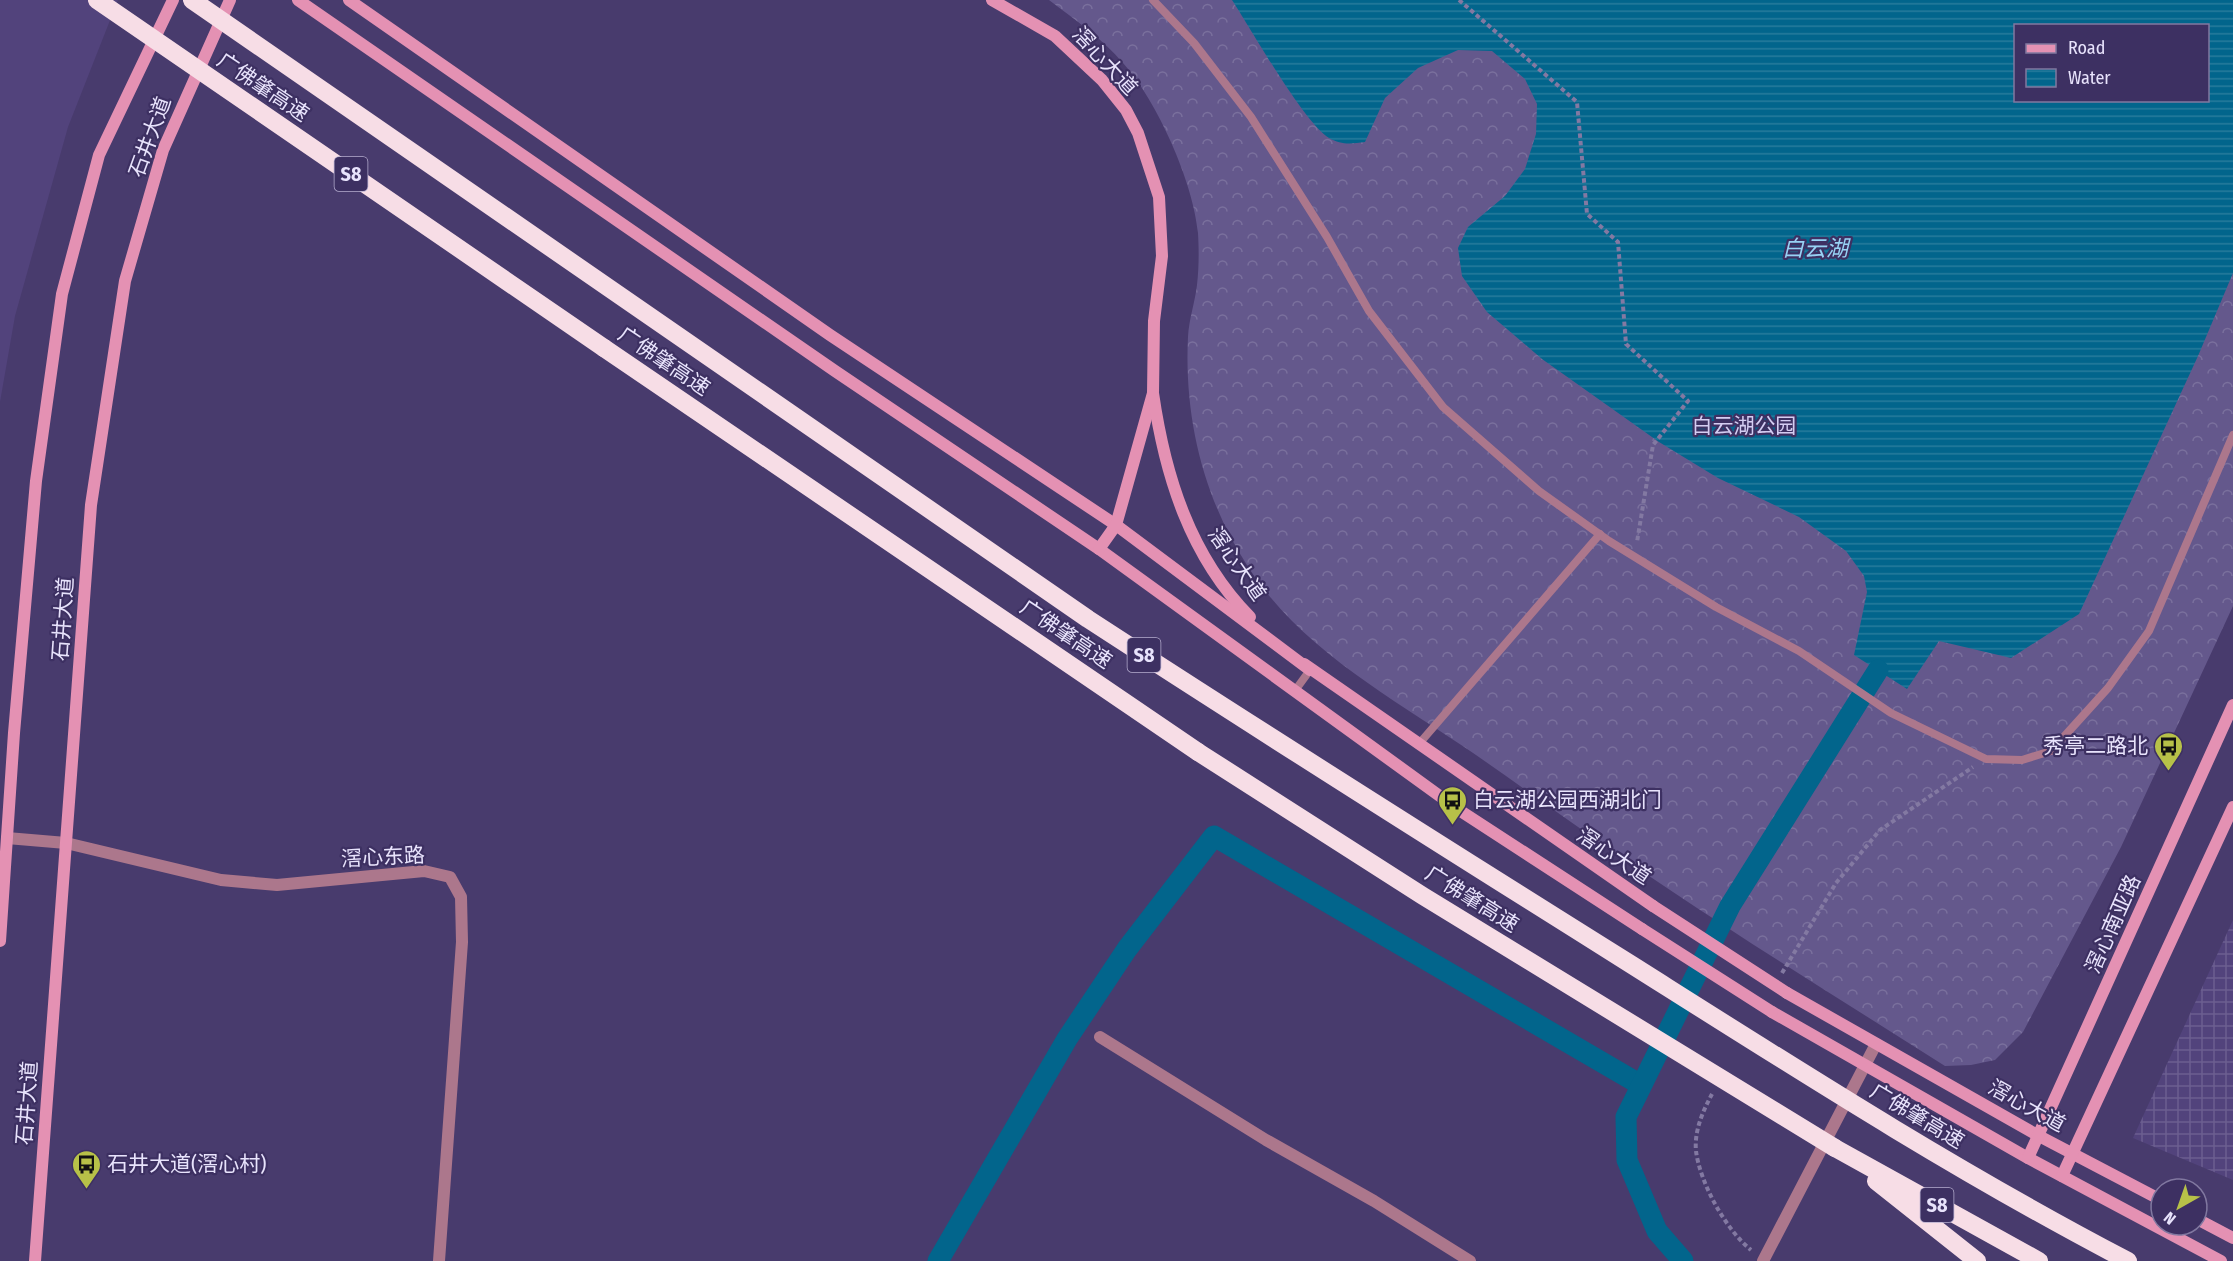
<svg xmlns="http://www.w3.org/2000/svg" width="2233" height="1261" viewBox="0 0 2233 1261" font-family="'Fira Sans Condensed','Noto Sans SC',sans-serif">
	<style>
		.built { fill: #52437c }
		.industrial { fill: url(#industrial-grid) }
		.forest { fill: url(#forest-crowns); fill-rule: evenodd }
		.water { fill: url(#water-rules); fill-rule: evenodd }
		.lines { fill: none; stroke-linecap: round; stroke-linejoin: round }
		.canal { stroke: #02658c; stroke-width: 21 }
		.path { stroke: #8379a2; stroke-width: 4; stroke-dasharray: 4.5 3; stroke-linecap: butt }
		.lane { stroke: #ac778c; stroke-width: 8 }
		.street { stroke: #ac778c; stroke-width: 12 }
		.secondary { stroke: #e491b3; stroke-width: 12 }
		.highway { stroke: #f7dde6; stroke-width: 18 }
		.secondary-bridge { stroke: #e491b3; stroke-width: 12 }
		.highway-bridge { stroke: #f7dde6; stroke-width: 18 }
		.labels { text-anchor: middle; stroke-width: 4.5; stroke-linejoin: round; paint-order: stroke }
		.shield { fill: #3d3062; stroke: #b5adce; stroke-width: 1.5 }
		.shield-label { font-size: 20px; font-weight: bold; fill: #e8e3fc }
		.street-label { font-size: 21px; fill: #e8e3fc; stroke: #3d3062 }
		.park-label { font-size: 21px; fill: #d4cdf2; stroke: #3d3062 }
		.poi-label { font-size: 21px; fill: #e8e3fc; stroke: #3d3062; text-anchor: start }
		.water-label { font-size: 22px; font-style: italic; fill: #97d2f4; stroke: #3d3062 }
	</style>
	<defs>
		<pattern id="industrial-grid" width="8" height="8" patternUnits="userSpaceOnUse" patternTransform="scale(1.5)"><rect width="8" height="8" fill="#52437c"/><path d="M0 4h8M4 0v8" fill="none" stroke="#6b5e90"/></pattern>
		<pattern id="forest-crowns" width="20" height="18" patternUnits="userSpaceOnUse" patternTransform="scale(1.5)"><rect width="20" height="18" fill="#64588c"/><path d="M2 6a3 3 0 1 1 6 0M12 15a3 3 0 1 1 6 0" fill="none" stroke="#7a709d"/></pattern>
		<pattern id="water-rules" width="6" height="5" patternUnits="userSpaceOnUse" patternTransform="scale(1.5)"><rect width="6" height="5" fill="#02658c"/><path d="M0 2.5h6" fill="none" stroke="#277b9d"/></pattern>
	</defs>
	<rect width="100%" height="100%" fill="#483b6d"/>
	<!-- built -->
	<polygon class="built" points="0,0 118,0 68,127 15,316 0,402"/>
	<!-- industrial -->
	<polygon class="industrial" points="2233,920 2233,1180 2133,1138"/>
	<!-- forest -->
	<path class="forest" d="M1049 0H2233V606L2121 847 2023 1032 1995 1060 1971 1065 1945 1066C1854 1008 1763 952 1673 892 1606 848 1542 801 1476 755 1396 700 1300 650 1247 565 1203 497 1184 417 1188 337 1189 319 1195 302 1197 285 1199 269 1199 249 1198 233 1193 181 1157 101 1123 63 1103 39 1074 19 1049 0ZM2016 26H2208V100H2016Z"/>
	<!-- water -->
	<path class="water" d="M1232 0H2233V273L2198 356 2079 614 2011 658 1939 641 1907 689 1854 655 1867 592 1864 576 1846 551 1799 517 1718 478 1659 442 1542 359 1487 312 1462 276 1458 248 1468 227 1505 196 1525 169 1536 134 1537 104 1525 79 1492 51 1458 50 1418 68 1385 98 1365 142C1351 144 1341 145 1329 138 1304 123 1251 29 1232 0ZM2016 26H2208V100H2016Z"/>
	<g class="lines">
		<!-- canal -->
		<g class="canal">
			<polyline points="938,1261 1067,1039 1127,949 1214,836 1641,1085"/>
			<polyline points="1683,1261 1657,1231 1627,1160 1626,1117 1730,906 1878,670"/>
		</g>
		<!-- path -->
		<g class="path">
			<polyline points="1459,0 1577,102 1587,214 1618,242 1626,344 1688,401 1653,445 1637,542"/>
			<polyline points="1782,973 1836,883 1880,830 1973,767"/>
			<path d="M1712 1094C1703 1111 1694 1131 1696 1151 1700 1183 1726 1230 1751 1250"/>
		</g>
		<!-- lane -->
		<g class="lane">
			<polyline points="1153,0 1194,43 1251,117 1327,237 1369,311 1443,407 1539,491 1609,541 1716,607 1799,651 1891,713 1986,759 2022,760 2051,751 2108,688 2149,631 2233,435"/>
			<polyline points="1294,692 1310,670"/>
			<polyline points="1418,745 1600,534"/>
		</g>
		<!-- street -->
		<g class="street">
			<polyline points="7,838 66,843 221,880 277,885 424,871 450,877 461,897 462,942 439,1261"/>
			<polyline points="1100,1037 1266,1140 1374,1201 1470,1261"/>
			<polyline points="1763,1261 1876,1044"/>
		</g>
		<!-- secondary -->
		<g class="secondary">
			<polyline points="298,0 835,371 1099,549 1459,810 1642,929"/>
			<polyline points="349,0 830,335 1116,525 1310,670"/>
			<polyline points="992,0 1055,36 1102,80 1126,110 1138,133 1159,197 1162,256 1154,321 1153,393 1116,525 1099,549"/>
			<path d="M1153 393C1165 476 1190 556 1250 617"/>
			<polyline points="1304,664 1653,906"/>
			<polyline points="0,941 14,733 36,481 62,294 99,155 173,0"/>
			<polyline points="1787,993 2039,1136 2161,1200"/>
			<polyline points="1772,1012 2028,1158 2221,1261"/>
			<polyline points="2028,1158 2233,705"/>
			<polyline points="2062,1176 2233,807"/>
			<polyline points="2197,1219 2233,1238"/>
			<polyline points="35,1261 91,505 125,281 163,150 230,0"/>
		</g>
		<!-- highway -->
		<g class="highway">
			<polyline points="604,348 1198,752"/>
			<polyline points="1835,1148 2039,1261"/>
			<polyline points="1876,1181 1977,1261"/>
		</g>
		<!-- secondary-bridge -->
		<g class="secondary-bridge">
			<polyline points="1653,906 1787,993"/>
			<polyline points="1642,929 1772,1012"/>
		</g>
		<!-- highway-bridge -->
		<g class="highway-bridge">
			<polyline points="97,0 604,348"/>
			<path d="M192 0 1088 619C1268 736 1450 851 1632 965 1795 1068 1957 1172 2128 1261"/>
			<polyline points="1198,752 1423,896 1835,1148"/>
		</g>
	</g>
	<!-- icons -->
	<defs>
		<symbol id="bus-pin" viewBox="-11 -11 22 30"><path d="M0 17L-7.5 6A9.5 9.5 0 1 1 7.5 6Z" fill="#b7c148" stroke="#3d3062"/><path d="M-5-6H5V4H4V6H2V4H-2V6H-4V4H-5ZM-3.5-4V0h7V-4ZM-3.5 1.2v1.5H-2V1.2ZM2 1.2v1.5H3.5V1.2Z" fill="#111"/></symbol>
	</defs>
	<g fill-rule="evenodd">
		<use href="#bus-pin" x="2152" y="730" width="33" height="45"/>
		<use href="#bus-pin" x="1436" y="784" width="33" height="45"/>
		<use href="#bus-pin" x="70" y="1148" width="33" height="45"/>
	</g>
	<g class="labels">
		<!-- shield labels -->
		<g class="shield">
			<rect x="334.5" y="157" width="33" height="34" rx="4.5"/>
			<rect x="1127.5" y="638" width="33" height="34" rx="4.5"/>
			<rect x="1920.5" y="1188" width="33" height="34" rx="4.5"/>
		</g>
		<g class="shield-label">
			<text x="351" y="181">S8</text>
			<text x="1144" y="662">S8</text>
			<text x="1937" y="1212">S8</text>
		</g>
		<!-- street labels -->
		<g class="street-label">
			<text transform="translate(1105 61) rotate(47)" y="7">滘心大道</text>
			<text transform="translate(263 87) rotate(34)" y="7">广佛肇高速</text>
			<text transform="translate(150 137) rotate(-70)" y="7">石井大道</text>
			<text transform="translate(664 361) rotate(34)" y="7">广佛肇高速</text>
			<text transform="translate(1237 564) rotate(55)" y="7">滘心大道</text>
			<text transform="translate(63 619) rotate(-86)" y="7">石井大道</text>
			<text transform="translate(1066 634) rotate(34)" y="7">广佛肇高速</text>
			<text transform="translate(1614 856) rotate(34)" y="7">滘心大道</text>
			<text transform="translate(383 857) rotate(-3)" y="7">滘心东路</text>
			<text transform="translate(1472 899) rotate(32)" y="7">广佛肇高速</text>
			<text transform="translate(2113 924) rotate(-66)" y="7">滘心南亚路</text>
			<text transform="translate(27 1103) rotate(-86)" y="7">石井大道</text>
			<text transform="translate(2027 1106) rotate(29)" y="7">滘心大道</text>
			<text transform="translate(1917 1116) rotate(31)" y="7">广佛肇高速</text>
		</g>
		<!-- park labels -->
		<g class="park-label">
			<text x="1744" y="433">白云湖公园</text>
		</g>
		<!-- poi labels -->
		<g class="poi-label">
			<text x="2148" y="753" text-anchor="end">秀亭二路北</text>
			<text x="1473" y="807">白云湖公园西湖北门</text>
			<text x="107" y="1171">石井大道(滘心村)</text>
		</g>
		<!-- water labels -->
		<g class="water-label">
			<text x="1815" y="256">白云湖</text>
		</g>
	</g>
	<!-- legend -->
	<rect x="2014" y="24" width="195" height="78" fill="#3d3062" stroke="#8178a0" stroke-width="1.5"/>
	<rect x="2026" y="44" width="30" height="9" fill="#e491b3" stroke="#8178a0" stroke-width="1.5"/>
	<text x="2068" y="54" font-size="18" fill="#e8e3fc">Road</text>
	<rect x="2026" y="69" width="30" height="18" fill="url(#water-rules)" stroke="#8178a0" stroke-width="1.5"/>
	<text x="2068" y="84" font-size="18" fill="#e8e3fc">Water</text>
	<!-- north arrow -->
	<g transform="translate(2179 1207) rotate(220)"><circle r="28" fill="#3d3062" stroke="#8178a0" stroke-width="1.5"/>
	<path d="M0-4.5L10 22L0 15L-10 22Z" fill="#b7c148"/>
	<text y="-9" font-size="16" font-weight="bold" text-anchor="middle" fill="#e8e3fc">N</text>
	</g>
</svg>
